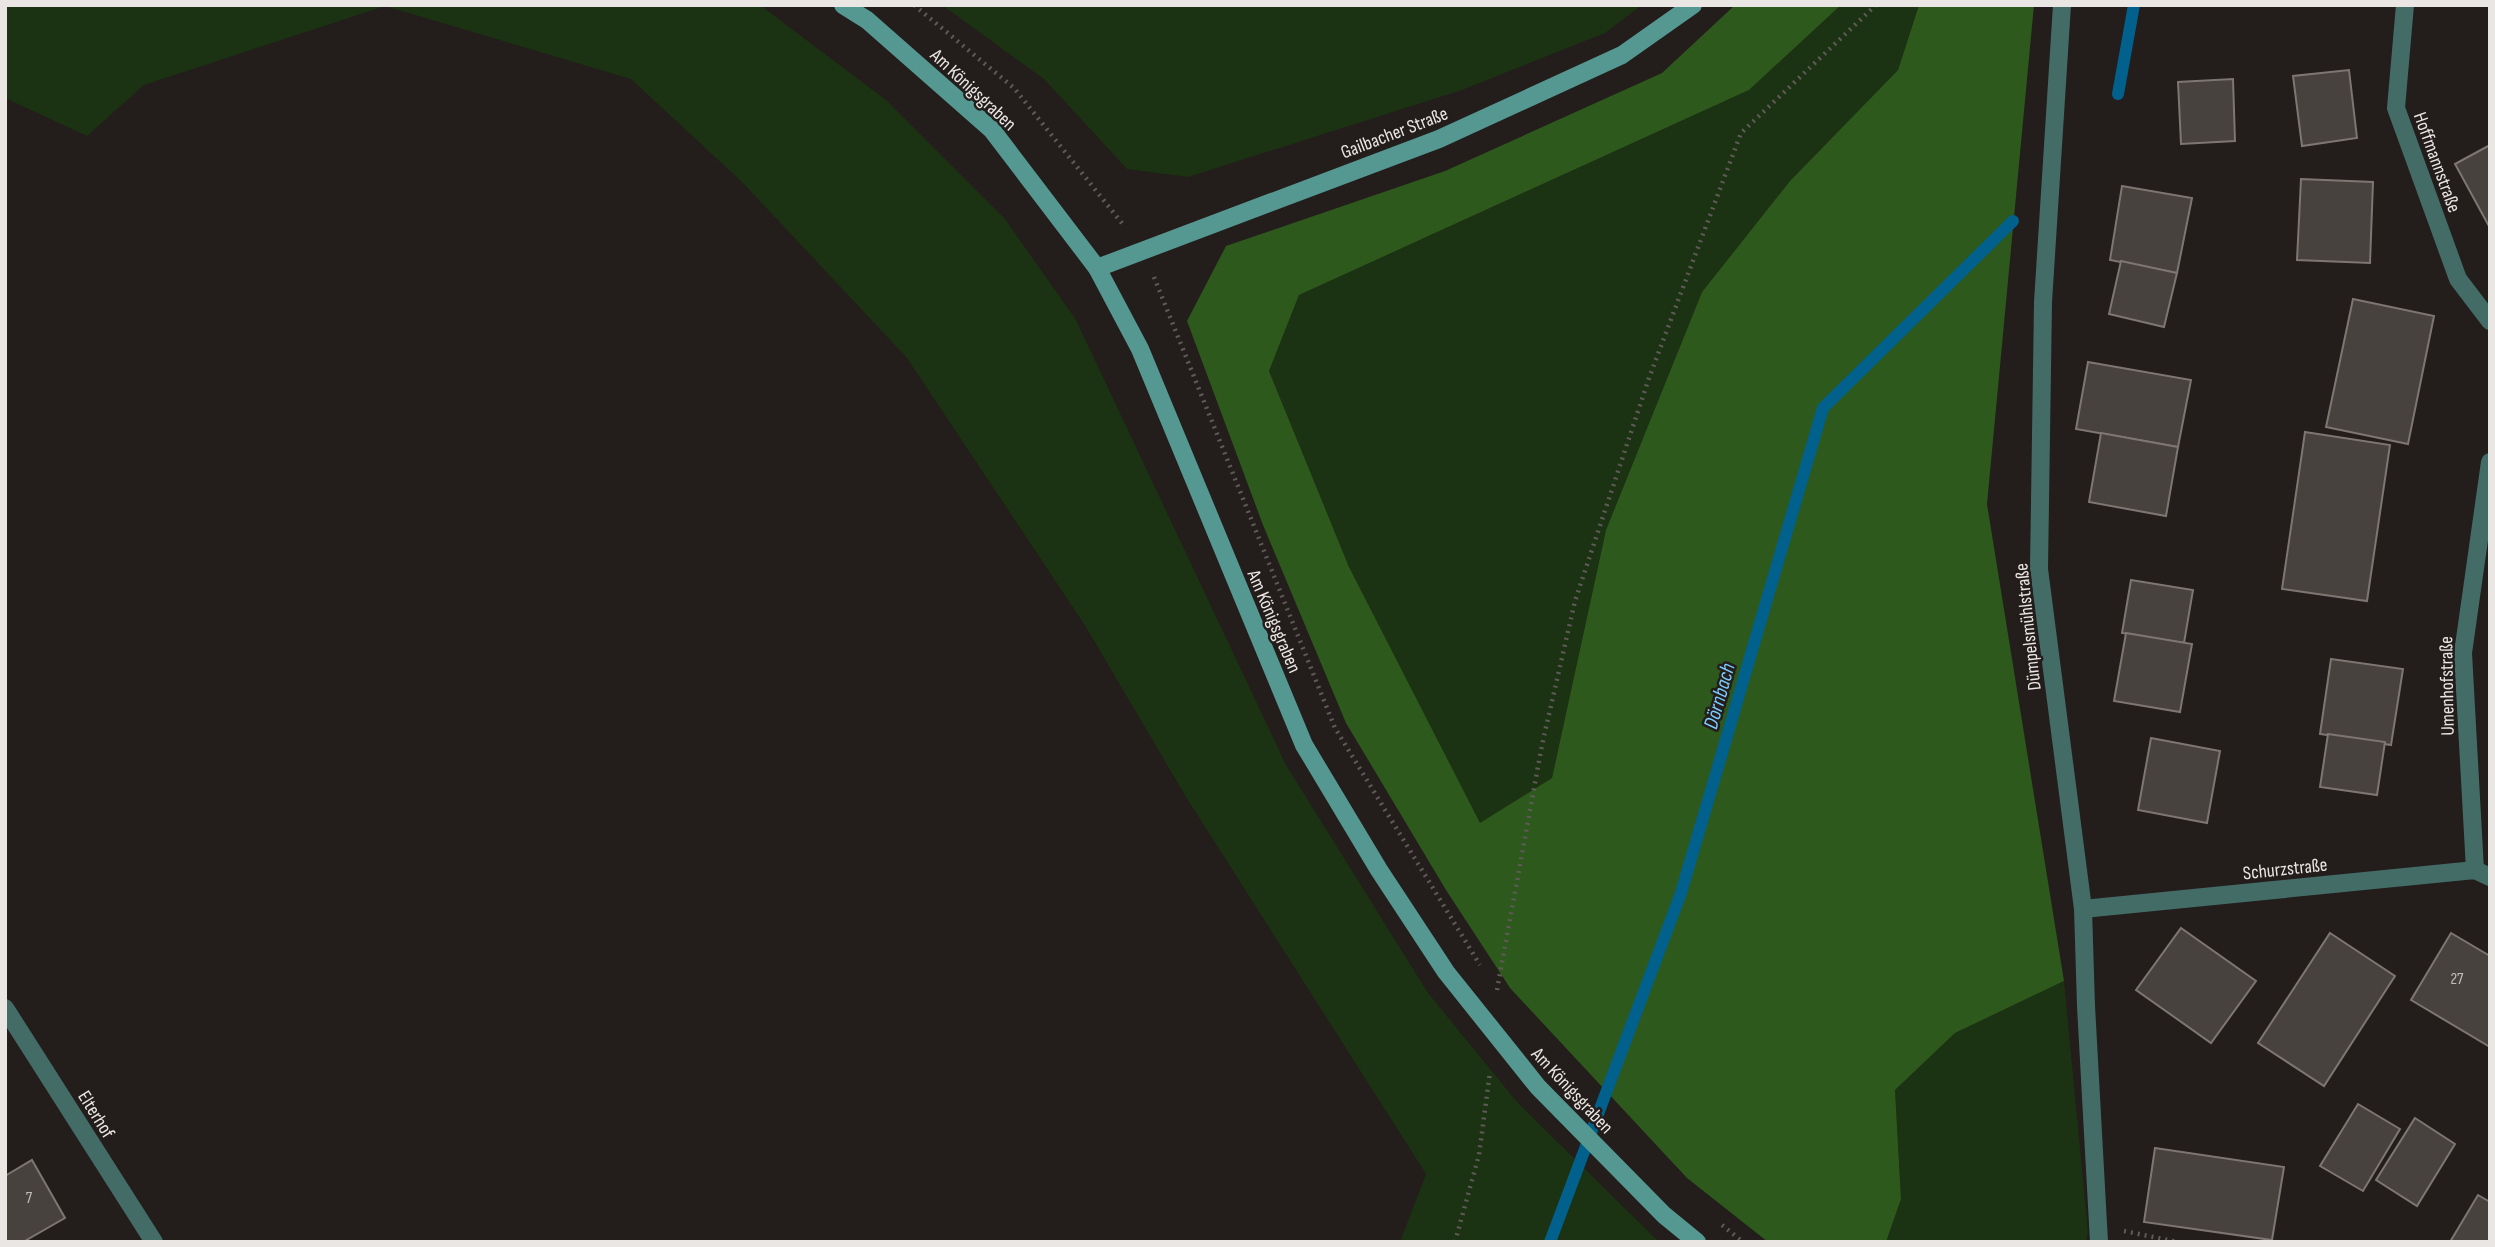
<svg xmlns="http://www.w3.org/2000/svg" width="2495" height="1247" viewBox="0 0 2495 1247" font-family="'Sofia Sans Condensed',sans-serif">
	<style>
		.green { fill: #1b3312 }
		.forest { fill: #2d591d }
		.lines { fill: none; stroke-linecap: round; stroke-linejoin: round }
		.stream { stroke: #01618c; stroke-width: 12 }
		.building { fill: #48423f; stroke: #7d7673; stroke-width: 2 }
		.path { stroke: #5f5a58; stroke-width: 4.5; stroke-dasharray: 2 5; stroke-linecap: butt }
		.lane { stroke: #436c67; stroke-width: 18 }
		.street { stroke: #436c67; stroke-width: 18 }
		.secondary { stroke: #559891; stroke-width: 18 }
		.labels { text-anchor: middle; stroke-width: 5; stroke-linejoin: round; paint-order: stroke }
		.number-label { font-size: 16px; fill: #c2bdbb }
		.street-label { font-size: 19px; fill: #eae6e4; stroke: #231d1b }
		.water-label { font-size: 21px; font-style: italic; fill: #7bcbfd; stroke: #231d1b }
	</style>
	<rect width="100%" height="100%" fill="#231d1b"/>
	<!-- green -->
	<g class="green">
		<polygon points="5,5 760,5 886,100 1005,219 1076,320 1286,765 1428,993 1517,1102 1659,1242 1400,1242 1426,1174 1186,797 1086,627 907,358 743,183 631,79 385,6 144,85 87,136 5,98"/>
		<polygon points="942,5 1642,5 1605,33 1462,90 1188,177 1127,169 1044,79"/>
		<polygon points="1841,5 1919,5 1898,70 1790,181 1702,292 1606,530 1552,778 1480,824 1349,567 1269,371 1299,295 1749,90"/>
		<polygon points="2064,981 2088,1232 2086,1242 1886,1242 1901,1199 1895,1090 1955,1033"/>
	</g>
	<!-- forest -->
	<polygon class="forest" points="1735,5 1841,5 1749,90 1299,295 1269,371 1349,567 1480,823 1552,778 1606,530 1702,292 1790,181 1898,70 1919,5 2034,5 1987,504 2064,981 1955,1033 1895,1090 1901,1199 1886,1242 1768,1242 1687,1178 1510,988 1446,890 1346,723 1263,525 1187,321 1226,246 1445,171 1662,73"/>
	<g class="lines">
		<!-- stream -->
		<g class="stream">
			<polyline points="2118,94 2134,5"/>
			<polyline points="1550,1242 1681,893 1823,408 2013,221"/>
		</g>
	</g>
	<!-- building -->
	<g class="building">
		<polygon points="2349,70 2357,138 2302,146 2293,76"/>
		<polygon points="2233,79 2235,141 2181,144 2178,82"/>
		<polygon points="2490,145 2490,228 2455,164"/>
		<polygon points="2301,179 2373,182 2370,263 2297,260"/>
		<polygon points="2122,186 2192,198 2177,273 2110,260"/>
		<polygon points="2121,261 2177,273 2164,327 2109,314"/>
		<polygon points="2353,299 2434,316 2408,444 2326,427"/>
		<polygon points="2088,362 2191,380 2178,447 2076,429"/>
		<polygon points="2305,432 2390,445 2367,601 2282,589"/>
		<polygon points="2101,433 2178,447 2166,516 2089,502"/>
		<polygon points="2131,580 2193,590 2184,643 2122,633"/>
		<polygon points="2126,633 2192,644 2180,712 2114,701"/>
		<polygon points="2331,659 2403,669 2391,745 2320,734"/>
		<polygon points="2328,734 2385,742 2377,795 2320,787"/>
		<polygon points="2151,738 2220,751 2207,823 2138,810"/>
		<polygon points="2181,928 2256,981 2211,1043 2136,990"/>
		<polygon points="2330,933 2395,976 2324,1086 2258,1043"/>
		<polygon points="2451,933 2490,956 2490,1047 2411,1000"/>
		<polygon points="2358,1104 2400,1129 2363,1191 2320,1166"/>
		<polygon points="2415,1118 2455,1144 2417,1206 2376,1180"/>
		<polygon points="2155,1148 2284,1167 2272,1240 2144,1222"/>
		<polygon points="32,1160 65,1218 23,1242 5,1242 5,1176"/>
		<polygon points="2478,1195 2490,1202 2490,1242 2450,1242"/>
	</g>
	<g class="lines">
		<!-- path -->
		<g class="path">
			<polyline points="914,5 1014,88 1125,227"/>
			<polyline points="1154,277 1335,728 1480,965"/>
			<polyline points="1497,990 1542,745 1575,601 1649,378 1741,133 1876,5"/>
			<polyline points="1722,1225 1743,1242"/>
			<polyline points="2124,1231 2178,1242"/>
			<polyline points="1455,1242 1479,1155 1490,1072"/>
		</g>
		<!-- lane -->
		<polyline class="lane" points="5,1008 154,1242"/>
		<!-- street -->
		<g class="street">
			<polyline points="2062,5 2043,302 2039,569 2083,909 2086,1006 2099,1242"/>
			<polyline points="2405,5 2396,108 2458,279 2490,321"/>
			<polyline points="2475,870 2463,653 2490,462"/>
			<polyline points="2083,909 2475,870 2490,877"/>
		</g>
		<!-- secondary -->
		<g class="secondary">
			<polyline points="843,5 867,20 992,130 1097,268 1140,349 1304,745 1379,870 1446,972 1538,1087 1664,1215 1697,1242"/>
			<polyline points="1097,268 1439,139 1622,55 1693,5"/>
		</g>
	</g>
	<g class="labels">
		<!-- number labels -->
		<g class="number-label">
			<text x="2457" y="984">27</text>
			<text x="29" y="1203">7</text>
		</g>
		<!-- street labels -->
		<g class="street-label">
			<text transform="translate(974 89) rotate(43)" y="7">Am Königsgraben</text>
			<text transform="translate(1394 132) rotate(-21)" y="7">Gailbacher Straße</text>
			<text transform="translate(2438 162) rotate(70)" y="7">Hoffmannstraße</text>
			<text transform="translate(1275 621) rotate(67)" y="7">Am Königsgraben</text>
			<text transform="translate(2027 627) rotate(-96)" y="7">Dümpelsmühlstraße</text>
			<text transform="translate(2446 686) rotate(-91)" y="7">Umenhofstraße</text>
			<text transform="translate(2285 868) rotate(-6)" y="7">Schurzstraße</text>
			<text transform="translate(1573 1090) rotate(47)" y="7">Am Königsgraben</text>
			<text transform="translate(97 1114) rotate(58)" y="7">Elterhof</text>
		</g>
		<!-- water labels -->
		<g class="water-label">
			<text transform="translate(1719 696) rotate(-74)" y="7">Dörnbach</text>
		</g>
	</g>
	<!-- border -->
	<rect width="2495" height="1247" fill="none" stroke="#eae6e4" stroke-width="14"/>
</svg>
